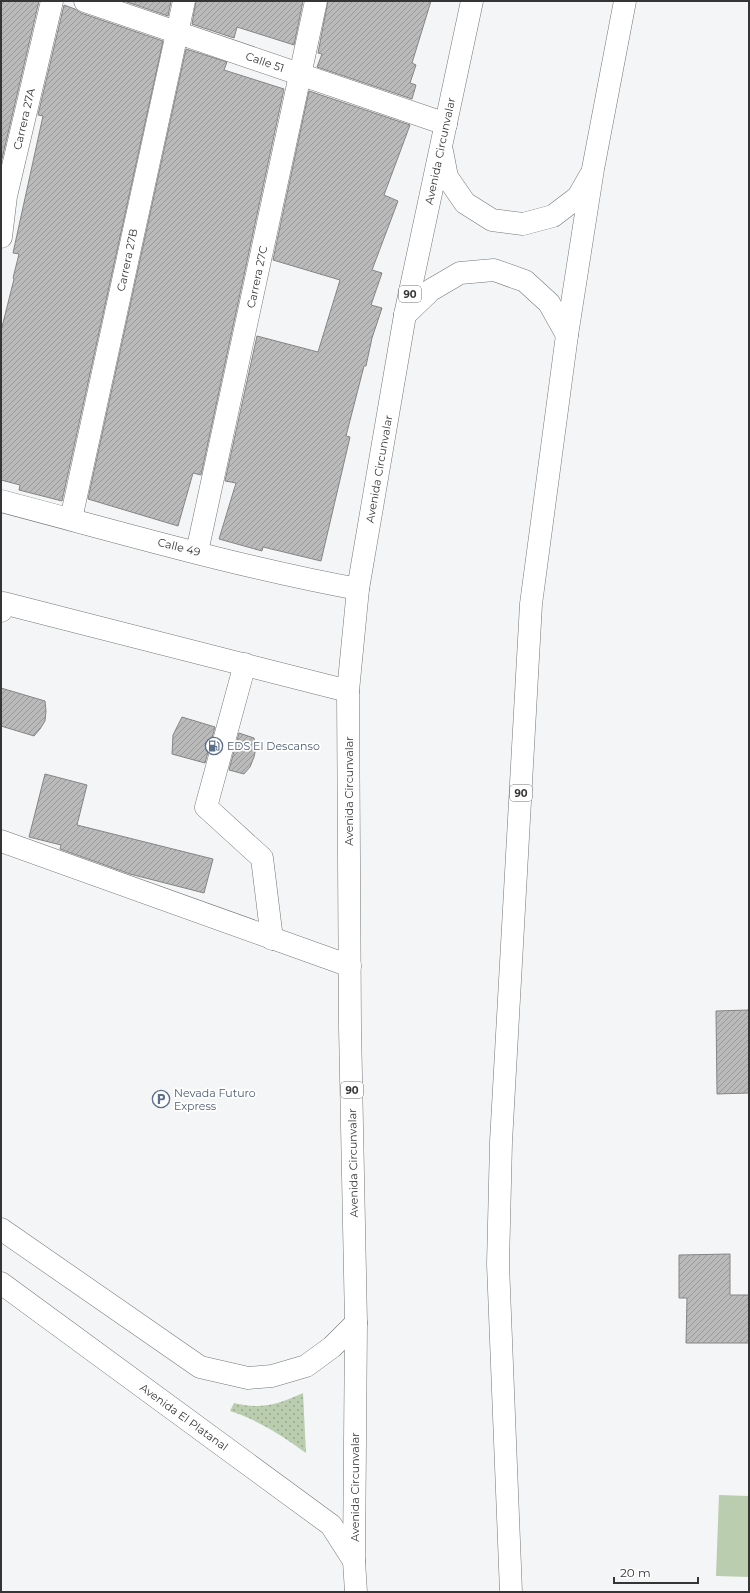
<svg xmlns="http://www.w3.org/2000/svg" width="750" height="1593" viewBox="0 0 750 1593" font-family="Montserrat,sans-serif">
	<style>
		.grass { fill: url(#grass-dots) }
		.garden { fill: #bacdae }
		.building { fill: url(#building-hatch); stroke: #868586 }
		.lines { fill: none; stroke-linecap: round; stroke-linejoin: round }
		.minor-casing { stroke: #757677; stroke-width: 23 }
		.major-casing { stroke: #757677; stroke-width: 23 }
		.highway-casing { stroke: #757677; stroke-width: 23 }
		.minor { stroke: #fff; stroke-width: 22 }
		.major { stroke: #fff; stroke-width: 22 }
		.highway { stroke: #fff; stroke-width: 22 }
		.labels { text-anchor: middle; stroke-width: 3.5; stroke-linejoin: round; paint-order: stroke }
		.shield { fill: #fff; stroke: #727272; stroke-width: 1 }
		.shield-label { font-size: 10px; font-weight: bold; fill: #353535 }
		.street-label { font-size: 11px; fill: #353535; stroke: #fff }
		.service-label { font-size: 11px; fill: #4e5e75; stroke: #fff; text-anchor: start }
	</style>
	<defs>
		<pattern id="grass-dots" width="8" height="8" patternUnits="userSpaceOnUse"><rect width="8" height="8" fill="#bacdae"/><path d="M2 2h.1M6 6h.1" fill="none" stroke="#98a78e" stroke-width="1.8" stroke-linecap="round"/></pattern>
		<pattern id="building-hatch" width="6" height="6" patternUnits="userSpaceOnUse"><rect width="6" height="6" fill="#bbbabb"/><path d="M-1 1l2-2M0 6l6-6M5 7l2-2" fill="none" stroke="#999899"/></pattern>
	</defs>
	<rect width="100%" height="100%" fill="#f4f5f6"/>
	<!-- grass -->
	<path class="grass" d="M303 1393 306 1453C283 1436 258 1420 230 1411L234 1403C261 1410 279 1404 303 1393Z"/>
	<!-- garden -->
	<polygon class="garden" points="719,1495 749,1496 749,1577 716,1576"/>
	<!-- building -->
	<g class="building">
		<polygon points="1,1 39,1 1,163"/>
		<polygon points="124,1 171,1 168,16"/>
		<polygon points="196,1 303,1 294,45 237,27 234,38 192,24"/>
		<polygon points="328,1 431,1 412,63 416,65 410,83 416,85 412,99 317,67 322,54 318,53"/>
		<polygon points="64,5 75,9 81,13 163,41 62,501 19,490 20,485 1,480 1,331 14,279 13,278 19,254 13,253 43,116 38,115"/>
		<polygon points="186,49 227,62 224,70 284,89 201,475 193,473 178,526 88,499"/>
		<polygon points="309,91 410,125 384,195 398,201 372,270 382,273 371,305 382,308 372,338 366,366 364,366 346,436 350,437 321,561 263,547 262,551 219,539 236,483 225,481 257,336 318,352 340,280 273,260"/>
		<polygon points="1,688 45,701 46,711 45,721 40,729 34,736 1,726"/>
		<polygon points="182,717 215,727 205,763 172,754 173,735"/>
		<polygon points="239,733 254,738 256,748 254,757 250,767 244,774 229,770"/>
		<polygon points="45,774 87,785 77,825 213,859 204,893 130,874 60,849 61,845 29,837"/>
		<polygon points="749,1010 749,1093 717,1094 716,1011"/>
		<polygon points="730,1254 730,1295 749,1295 749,1343 686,1343 687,1298 679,1298 679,1255"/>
	</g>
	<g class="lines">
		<defs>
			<g id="minor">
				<polyline points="85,1 446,124"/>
				<polyline points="1,237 6,196 52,1"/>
				<path d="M1 501C119 532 238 567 358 589"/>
				<polyline points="71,519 184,1"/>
				<polyline points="197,552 316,1"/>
				<polyline points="1,611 3,603 348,691"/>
				<polyline points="245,664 206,807 262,858 272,939"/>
				<polyline points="1,841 350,966"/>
			</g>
			<g id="major">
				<polyline points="1,1229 200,1367 248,1378 272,1376 306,1366 332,1347 356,1323"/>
				<polyline points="1,1283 331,1525 354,1561"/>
			</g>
			<g id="highway">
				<polyline points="442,151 447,177 465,203 492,220 523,224 553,216 578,197 590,176"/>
				<polyline points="405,315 431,290 460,273 494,270 525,281 549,303 567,335"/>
				<polyline points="356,1592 354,1561 356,1323 350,1027 348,691 358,589 405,315 472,1"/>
				<polyline points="511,1592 498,1264 501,1142 531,604 567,335 593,169 625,1"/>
			</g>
		</defs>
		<!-- minor casing -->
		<use href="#minor" class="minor-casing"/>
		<!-- major casing -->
		<use href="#major" class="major-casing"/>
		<!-- highway casing -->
		<use href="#highway" class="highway-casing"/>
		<!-- minor -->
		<use href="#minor" class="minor"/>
		<!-- major -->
		<use href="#major" class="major"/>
		<!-- highway -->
		<use href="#highway" class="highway"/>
	</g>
	<!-- icons -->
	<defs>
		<symbol id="fuel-ring" viewBox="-11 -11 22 22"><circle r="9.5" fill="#fff" stroke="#5c6f8a" stroke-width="1.5"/><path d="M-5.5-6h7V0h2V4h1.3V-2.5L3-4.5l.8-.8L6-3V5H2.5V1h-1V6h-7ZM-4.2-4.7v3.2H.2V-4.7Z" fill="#5c6f8a"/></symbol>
		<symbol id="parking-ring" viewBox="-11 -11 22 22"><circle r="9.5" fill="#fff" stroke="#5c6f8a" stroke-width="1.5"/><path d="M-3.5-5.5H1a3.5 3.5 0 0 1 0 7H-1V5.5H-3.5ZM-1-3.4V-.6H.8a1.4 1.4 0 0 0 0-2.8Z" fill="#5c6f8a"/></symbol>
	</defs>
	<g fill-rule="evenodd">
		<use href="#fuel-ring" x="204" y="736" width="20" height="20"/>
		<use href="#parking-ring" x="151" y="1089" width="20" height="20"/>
	</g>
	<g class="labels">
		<!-- shield labels -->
		<g class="shield">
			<rect x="399" y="286" width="22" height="16" rx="3"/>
			<rect x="510" y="785" width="22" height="16" rx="3"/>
			<rect x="341" y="1082" width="22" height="16" rx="3"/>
		</g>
		<g class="shield-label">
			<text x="410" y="298">90</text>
			<text x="521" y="797">90</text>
			<text x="352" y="1094">90</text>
		</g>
		<!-- street labels -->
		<g class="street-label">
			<text transform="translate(265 62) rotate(19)" y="4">Calle 51</text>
			<text transform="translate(24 119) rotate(-77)" y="4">Carrera 27A</text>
			<text transform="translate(440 151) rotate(-78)" y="4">Avenida Circunvalar</text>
			<text transform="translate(127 260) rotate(-78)" y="4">Carrera 27B</text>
			<text transform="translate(257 277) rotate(-78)" y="4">Carrera 27C</text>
			<text transform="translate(379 469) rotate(-80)" y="4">Avenida Circunvalar</text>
			<text transform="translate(179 547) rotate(14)" y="4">Calle 49</text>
			<text transform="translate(349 791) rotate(-90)" y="4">Avenida Circunvalar</text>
			<text transform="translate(353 1163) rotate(-91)" y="4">Avenida Circunvalar</text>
			<text transform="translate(184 1417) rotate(36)" y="4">Avenida El Platanal</text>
			<text transform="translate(355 1487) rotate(-90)" y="4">Avenida Circunvalar</text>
		</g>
		<!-- service labels -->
		<g class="service-label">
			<text x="227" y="750">EDS El Descanso</text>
			<text x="174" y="1097">Nevada Futuro<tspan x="174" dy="13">Express</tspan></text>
		</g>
	</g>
	<!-- border -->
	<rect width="750" height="1593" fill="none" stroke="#353535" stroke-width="4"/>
	<!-- scale -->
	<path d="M614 1577v6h84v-6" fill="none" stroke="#353535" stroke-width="2"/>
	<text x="620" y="1577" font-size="12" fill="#353535" stroke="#ffffff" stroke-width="3" paint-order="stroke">20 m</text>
</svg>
